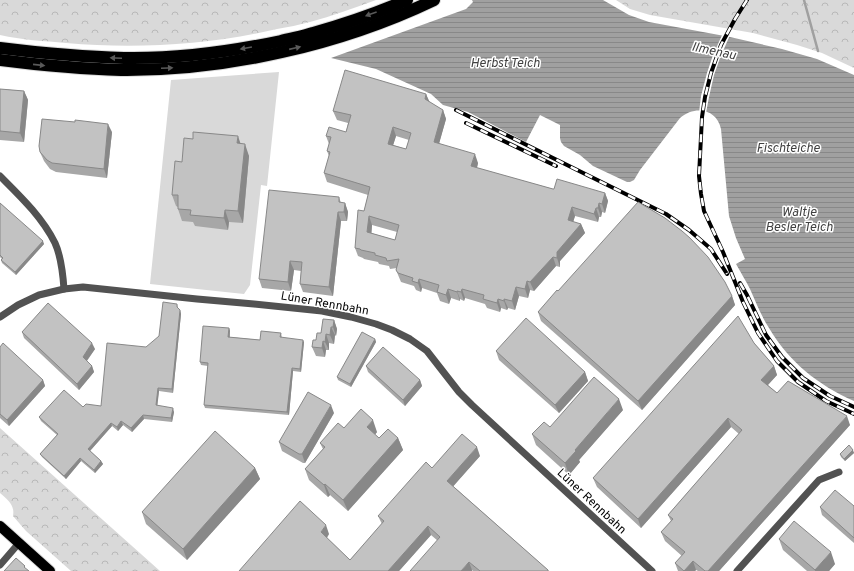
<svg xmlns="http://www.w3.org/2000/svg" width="854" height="571" viewBox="0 0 854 571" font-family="Overpass,sans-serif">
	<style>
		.grass { fill: #d9d9d9 }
		.forest { fill: url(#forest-crowns) }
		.water { fill: url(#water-rules) }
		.pier { fill: #fff }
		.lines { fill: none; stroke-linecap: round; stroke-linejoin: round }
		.stream { stroke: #a0a0a0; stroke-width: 2.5 }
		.primary-casing { stroke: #dbdbdb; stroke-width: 12 }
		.highway-casing { stroke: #dbdbdb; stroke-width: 14 }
		.street { stroke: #525252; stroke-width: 7 }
		.primary { stroke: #000; stroke-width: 10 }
		.highway { stroke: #000; stroke-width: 12 }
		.rail-casing { stroke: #000; stroke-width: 4 }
		.rail { stroke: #fff; stroke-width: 2.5; stroke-dasharray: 8; stroke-linecap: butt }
		.wall { fill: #a7a7a7; fill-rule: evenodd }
		.shaded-wall { fill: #888 }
		.building { fill: #c2c2c2; stroke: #888; fill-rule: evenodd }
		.oneway { fill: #595959 }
		.labels { text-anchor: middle; stroke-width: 3; stroke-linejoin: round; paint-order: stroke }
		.street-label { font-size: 12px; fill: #000; stroke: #fff }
		.water-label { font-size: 13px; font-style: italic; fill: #414141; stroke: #fff }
	</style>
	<defs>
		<pattern id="forest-crowns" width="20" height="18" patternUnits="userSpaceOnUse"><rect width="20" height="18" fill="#d9d9d9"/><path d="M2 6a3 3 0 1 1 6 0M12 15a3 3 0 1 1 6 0" fill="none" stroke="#b8b8b8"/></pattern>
		<pattern id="water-rules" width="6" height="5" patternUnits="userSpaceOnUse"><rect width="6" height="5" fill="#a0a0a0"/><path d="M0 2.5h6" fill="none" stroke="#888"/></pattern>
	</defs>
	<rect width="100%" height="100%" fill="#fff"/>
	<!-- grass -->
	<polygon class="grass" points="279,72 267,186 261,185 250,285 244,294 150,284 171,80"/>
	<!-- forest -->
	<g class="forest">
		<path d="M0 0H376C354 8 332 16 310 22 299 25 288 27 277 29 208 45 137 49 66 43 44 41 22 40 0 35Z"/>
		<polygon points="616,0 854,0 854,68 822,53 797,45 753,33 650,15 630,9"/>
		<path d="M0 428 160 571H71L26 531 13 516C15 505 8 500 0 493Z"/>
	</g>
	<!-- water -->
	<path class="water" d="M472 0H603L629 15 649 22 730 37 782 49 817 59 854 75V401C818 385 789 362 769 328 761 316 756 302 750 289 746 281 741 273 736 264L745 259 736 238 729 216 721 129C717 109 695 105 680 118L640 170 634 180 630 182H627L593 166 580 155 564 146 561 142 560 138V125L540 115 526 142 468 112 443 105 431 94 376 69 331 58 466 9 473 2Z"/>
	<!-- pier -->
	<polygon class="pier" points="723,33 730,35 720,58 714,75 709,97 706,113 699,113 701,96 707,73 713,55"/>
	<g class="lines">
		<!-- stream -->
		<polyline class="stream" points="804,0 818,51"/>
		<defs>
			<polyline id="primary" points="0,526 50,571"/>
			<g id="highway">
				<path d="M0 48C41 53 82 57 124 58 176 59 229 52 281 41 291 38 302 37 313 33 345 24 377 13 407 0"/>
				<path d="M0 60C40 65 80 69 121 70 225 71 340 45 434 0"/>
			</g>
		</defs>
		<!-- primary casing -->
		<use href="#primary" class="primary-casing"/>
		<!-- highway casing -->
		<use href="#highway" class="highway-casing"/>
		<!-- street -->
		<g class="street">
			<path d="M0 176C21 197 42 217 55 243 61 256 63 275 64 289"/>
			<polyline points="0,317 18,305 39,295 64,289 83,287 197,299 254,304 322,311 351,317 376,324 392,330 410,339 427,351 459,392 472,405 652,571"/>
			<polyline points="0,565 19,543"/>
			<polyline points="737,571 819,480 839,472"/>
		</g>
		<!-- primary -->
		<use href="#primary" class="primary"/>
		<!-- highway -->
		<use href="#highway" class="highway"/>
		<defs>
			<g id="rail">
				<polyline points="747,0 735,19 721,45 711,73 705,97 702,117 699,176 701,194 704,211 723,252 743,302 758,333 777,361 798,382 826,401 854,414"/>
				<polyline points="456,110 666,214 689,230 711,249 727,274"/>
				<polyline points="466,123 556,166"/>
				<polyline points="740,283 747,295 766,335 782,357 803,378 830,396 854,407"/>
			</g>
		</defs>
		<!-- rail casing -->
		<use href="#rail" class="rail-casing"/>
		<!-- rail -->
		<use href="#rail" class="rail"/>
	</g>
	<!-- wall -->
	<g class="wall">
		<polygon points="0,89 24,91 28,100 24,142 0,140"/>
		<path d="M426 94 429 102 443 110 446 119 439 143 478 163 477 168 553 189 605 193 608 201 605 213 602 212 601 217H599L598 222 575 216 573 222 581 224 585 233 560 261V267L556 266 534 291 530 290 528 298 519 296 515 310 508 308 507 310 501 308 500 312 487 308 485 304 465 298 464 301 460 299V301L451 298 449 304 440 301 437 293 422 288 421 292 416 290 414 286 401 282 396 270 397 268 390 269 389 266 379 264 378 262 364 259 363 258 358 256 355 248 368 195 327 182 324 173 329 156 327 151 329 144 326 136 346 132 348 123 337 120 333 111ZM396 136 409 140 406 149 393 145ZM372 225 397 232 395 240 371 233Z"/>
		<polygon points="112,132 107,178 56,172 50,169 44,161 40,152"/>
		<polygon points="240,144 249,156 243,223 229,222 228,230 195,226 193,222 182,221 178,209 178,207 176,206 172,195 182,162"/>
		<polygon points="339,197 341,203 345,203 348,212 347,221 341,221 333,296 303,292 300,284 301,271 294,270 291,291 262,288 259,279"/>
		<polygon points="0,203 44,244 16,275 2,263 1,260 2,259 0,257"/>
		<polygon points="558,291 732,296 735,305 642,410 541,321 538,312"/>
		<polygon points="177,304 178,308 180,310 181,314 173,393 159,391 157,405 174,412 172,422 144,419 132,432 123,425 118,431 112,426 90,451 101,461 103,464 95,473 81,461 66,479 42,457 40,454 57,435 41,421 39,417 83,407 101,406 159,336"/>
		<polygon points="334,320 337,329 336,336 335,335 334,344 329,343 329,350 326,350 325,357 316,356 312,347 321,333"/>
		<polygon points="229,328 230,331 230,337 260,340 281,333 282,338 304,342 301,372 293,371 289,415 205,408 204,405 208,366 201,365 200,362"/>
		<polygon points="22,332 95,349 87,361 92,366 94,372 79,390 24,338"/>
		<polygon points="375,339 376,342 351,387 338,380 337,377"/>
		<polygon points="754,343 774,366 777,375 768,385 777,393 850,425 719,571 698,571 696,570 695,571 678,571 675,563 682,556 665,541 661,532 671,521 668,515 739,434 731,427 641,528 597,487 593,478"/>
		<polygon points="0,347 43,380 45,386 9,426 0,418"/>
		<polygon points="496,351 585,372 588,381 559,413 499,360"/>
		<polygon points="366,366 420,380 422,386 405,406 368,372"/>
		<polygon points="623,410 579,460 580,462 569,475 536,445 532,434 550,427"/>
		<polygon points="334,413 305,463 303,463 282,451 279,442"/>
		<polygon points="344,428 377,432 375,435 379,438 398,438 403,450 348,511 330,495 328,497 309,480 305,469 323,449 320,443"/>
		<polygon points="854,452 854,453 845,461 841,457 840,454"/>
		<polygon points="480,456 453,486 549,571 473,571 431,535 399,571 239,571 329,534 327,538 350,560 382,524 378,516 432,468"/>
		<polygon points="255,468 260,479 187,560 146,524 142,512"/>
		<polygon points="854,506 854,543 822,515 820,507"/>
		<polygon points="779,539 835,564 829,571 807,571 783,550"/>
	</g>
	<!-- shaded-wall -->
	<g class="shaded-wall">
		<polygon points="24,91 28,100 24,142 20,133"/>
		<polygon points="426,94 430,103 425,99"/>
		<polygon points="443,110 446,119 437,151 434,142"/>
		<polygon points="108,124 112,132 107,178 104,169"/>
		<polygon points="393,127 396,136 391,152 388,144"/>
		<polygon points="238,136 242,148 237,143"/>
		<polygon points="245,144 249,156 243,223 238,211"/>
		<polygon points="475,154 478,163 475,175 471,166"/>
		<polygon points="605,193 608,201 605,213 602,204"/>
		<polygon points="345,203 348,212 347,221 344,212"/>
		<polygon points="599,203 602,212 601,217 598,208"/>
		<polygon points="572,207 575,216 571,229 568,220"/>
		<polygon points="596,208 599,217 598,222 594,214"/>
		<polygon points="225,210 229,222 228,230 224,218"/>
		<polygon points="338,212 341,221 333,296 329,287"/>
		<polygon points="369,216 372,225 371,241 367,232"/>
		<polygon points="581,224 585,233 560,261 560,267 557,258 557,252"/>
		<polygon points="43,241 44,244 16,275 15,272"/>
		<polygon points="553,257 556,266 534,291 530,282"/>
		<polygon points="290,261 294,270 291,291 288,282"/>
		<polygon points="419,279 422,288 421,292 418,283"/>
		<polygon points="527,281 530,290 528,298 525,289"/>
		<polygon points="516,287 519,296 515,310 512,301"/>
		<polygon points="448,289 451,298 449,304 446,295"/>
		<polygon points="462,289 465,298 464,301 461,292"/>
		<polygon points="457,291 460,299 460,301 457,292"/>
		<polygon points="732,296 735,305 642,410 638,401"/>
		<polygon points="498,299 501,308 500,312 497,303"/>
		<polygon points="504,299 508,308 507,310 504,301"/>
		<polygon points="180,310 181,314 173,393 172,389"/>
		<polygon points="334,320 337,329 336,336 333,327"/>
		<polygon points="331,327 335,335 334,344 330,335"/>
		<polygon points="229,328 230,331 229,340 228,337"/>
		<polygon points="326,334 329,343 329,350 325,342"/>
		<polygon points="375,339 376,342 351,387 350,384"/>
		<polygon points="303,340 304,342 301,372 300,369"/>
		<polygon points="323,341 326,350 325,357 322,348"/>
		<polygon points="92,343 95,349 85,363 83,357"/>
		<polygon points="92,366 94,372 79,390 77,384"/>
		<polygon points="774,366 777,375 765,388 761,380"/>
		<polygon points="292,368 293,371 289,415 287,412"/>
		<polygon points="585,372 588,381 559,413 555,405"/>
		<polygon points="43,380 45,386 9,426 7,420"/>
		<polygon points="420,380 422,386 405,406 403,400"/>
		<polygon points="158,388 159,391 157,409 156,405"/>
		<polygon points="619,399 623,410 579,460 580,462 569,475 565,463 575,450"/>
		<polygon points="331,405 334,413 305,463 302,454"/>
		<polygon points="173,408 174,412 172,422 171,418"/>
		<polygon points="143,415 144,419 132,432 131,428"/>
		<polygon points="847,416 850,425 719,571 708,571"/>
		<polygon points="728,418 731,427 641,528 638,519"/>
		<polygon points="373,420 377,432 371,439 367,427"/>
		<polygon points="121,421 123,425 118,431 117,427"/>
		<polygon points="111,423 112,426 89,452 88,449"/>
		<polygon points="398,438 403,450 348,511 343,500"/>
		<polygon points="477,447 480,456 450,490 447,481"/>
		<polygon points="853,450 854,453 845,461 844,459"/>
		<polygon points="80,458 81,461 66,479 64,476"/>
		<polygon points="101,461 103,464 95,473 94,470"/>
		<polygon points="255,468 260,479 187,560 183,549"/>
		<polygon points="325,484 330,495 328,497 324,485"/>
		<polygon points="326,525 329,534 324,541 321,532"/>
		<polygon points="428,526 431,535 399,571 388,571"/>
		<polygon points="831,552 835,564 829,571 815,571 815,570"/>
		<polygon points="693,561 696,570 695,571 684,571"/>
		<polygon points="469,562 472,570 472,571 461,571"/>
	</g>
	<!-- building -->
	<g class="building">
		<path d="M345 70 426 94 425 99 443 110 434 142 475 154 471 166 553 189H554L557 179 605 193 602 204 599 203 598 208H596L594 214 572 207 568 220 581 224 557 252V258L553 257 530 282 527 281 525 289 516 287 512 301 504 299V301L498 299 497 303 483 299 484 295 462 289 461 292 457 291V292L448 289 446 295 437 292 439 285 419 279 418 283 412 281 413 278 398 273 396 270 399 259 387 261 386 258 375 255V253L361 250 360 249 355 248 358 210 364 211 370 187 324 173 330 152 327 151 331 137 326 136 329 127 346 132 351 115 333 111ZM393 127 411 133 406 149 388 144ZM369 216 399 225 395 240 367 232Z"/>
		<polygon points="0,89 24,91 20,133 0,131"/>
		<polygon points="42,119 75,122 75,120 108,124 104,169 52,163 47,160 40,152 39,146"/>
		<polygon points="193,132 238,136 237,143 245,144 238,211 225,210 224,218 190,215 191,210 178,209 178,195 172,195 175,161 182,162 184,138 193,139"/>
		<polygon points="269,190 339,197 339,202 345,203 344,212 338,212 329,287 300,284 302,262 290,261 288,282 259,279"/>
		<polygon points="638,202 665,218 682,231 690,238 708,257 725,282 732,296 638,401 538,312 557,290 558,291"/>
		<polygon points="0,203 43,241 15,272 1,260 3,258 0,255"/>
		<polygon points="163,302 177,304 177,307 180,310 172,389 158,388 156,405 173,408 171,418 143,415 131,428 121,421 117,427 111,423 88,449 101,461 94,470 80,458 64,476 40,454 58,434 39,417 64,390 83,407 86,404 101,406 107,343 146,347 159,336"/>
		<polygon points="48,303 92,343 83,357 92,366 77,384 22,332"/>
		<polygon points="738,316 754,343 774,366 761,380 777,393 788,381 847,416 708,571 705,571 693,561 684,571 675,563 685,552 661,532 673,519 668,515 742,430 728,418 638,519 593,478"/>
		<polygon points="526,318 585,372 555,405 496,351"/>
		<polygon points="323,319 334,320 333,327 331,327 330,335 326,334 325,342 323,341 322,348 312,347 313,340 316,340 317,333 321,333"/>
		<polygon points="203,326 229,328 228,337 260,340 261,331 281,333 280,337 303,340 300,369 292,368 287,412 204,405 208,363 200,362"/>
		<polygon points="362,332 375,339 350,384 337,377"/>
		<polygon points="3,343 43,380 7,420 0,414 0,347"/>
		<polygon points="383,347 420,380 403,400 366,366"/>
		<polygon points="594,377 619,399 575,450 576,451 565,463 532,434 544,422 550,427"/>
		<polygon points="308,392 331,405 302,454 299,454 279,442"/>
		<polygon points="361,409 373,420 367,427 379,438 388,429 398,438 343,500 325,484 324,485 305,469 325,447 320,443 338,423 344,428"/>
		<polygon points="215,431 255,468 183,549 142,512"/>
		<polygon points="462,434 477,447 447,481 548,570 548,571 480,571 469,562 461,571 410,571 440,537 428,526 388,571 239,571 300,501 326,525 321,532 350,560 384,521 378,516 426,462 432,468"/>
		<polygon points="849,445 853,450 844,459 840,454"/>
		<polygon points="835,490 854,506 854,538 820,507"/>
		<polygon points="794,521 831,552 815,570 779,539"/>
		<polygon points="16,558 25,566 24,567 29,571 4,571"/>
	</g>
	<!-- one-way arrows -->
	<defs><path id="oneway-solid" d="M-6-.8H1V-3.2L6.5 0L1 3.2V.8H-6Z"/></defs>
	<g class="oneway">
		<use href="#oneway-solid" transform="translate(371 14) rotate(160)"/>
		<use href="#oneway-solid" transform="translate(246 48) rotate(170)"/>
		<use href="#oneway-solid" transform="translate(295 48) rotate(-13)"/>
		<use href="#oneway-solid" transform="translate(116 58) rotate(-178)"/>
		<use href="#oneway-solid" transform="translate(39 65) rotate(6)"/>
		<use href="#oneway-solid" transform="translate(167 68) rotate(-3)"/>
	</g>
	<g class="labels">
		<!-- street labels -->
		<g class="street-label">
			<text transform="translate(325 303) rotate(10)" y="4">Lüner Rennbahn</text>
			<text transform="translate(592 501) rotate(43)" y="4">Lüner Rennbahn</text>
		</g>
		<!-- water labels -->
		<g class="water-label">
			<text transform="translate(714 50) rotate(12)" y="5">Ilmenau</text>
			<text x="505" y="67">Herbst Teich</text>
			<text x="788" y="152">Fischteiche</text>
			<text x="799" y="216">Waltje<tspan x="799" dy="15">Besler Teich</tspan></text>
		</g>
	</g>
</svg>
